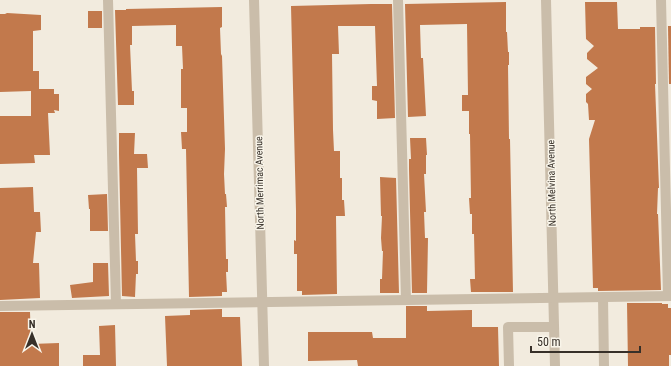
<svg xmlns="http://www.w3.org/2000/svg" width="671" height="366" viewBox="0 0 671 366" font-family="'Roboto Condensed',sans-serif">
	<style>
		.building { fill: #c2794c }
		.lines { fill: none; stroke-linecap: round; stroke-linejoin: round }
		.minor { stroke: #cabdaa; stroke-width: 10 }
		.labels { text-anchor: middle; stroke-width: 3; stroke-linejoin: round; paint-order: stroke }
		.street-label { font-size: 10px; fill: #373029; stroke: #f9f5ea }
	</style>
	<rect width="100%" height="100%" fill="#f2ebde"/>
	<!-- building -->
	<g class="building">
		<polygon points="506,2 506,32 507,32 508,52 509,52 509,65 508,65 509,139 510,139 513,292 471,292 470,279 475,279 474,234 472,234 472,214 470,214 469,198 471,198 470,134 469,134 469,111 462,111 462,95 468,95 467,24 420,25 421,58 423,58 426,116 408,117 405,4"/>
		<polygon points="585,2 617,2 618,29 640,29 640,27 655,27 656,84 655,84 659,188 658,188 657,214 658,214 661,290 598,291 598,288 593,288 589,139 595,120 589,120 588,104 586,102 586,94 592,89 586,84 586,77 598,68 587,59 587,53 594,46 586,39"/>
		<polygon points="371,4 392,4 395,118 377,119 377,101 372,100 372,86 377,86 375,26 338,26 339,54 332,54 333,130 334,151 340,151 340,178 342,178 342,200 344,200 345,216 336,216 337,294 302,295 302,291 297,291 297,254 294,254 294,240 296,241 296,211 291,6"/>
		<polygon points="222,7 222,27 220,28 221,54 222,56 225,149 224,174 225,194 226,194 227,207 225,207 226,259 228,259 228,272 226,272 227,292 222,292 222,296 189,297 186,149 182,149 181,132 187,132 187,108 181,108 181,69 183,69 182,46 176,46 176,25 132,26 132,45 130,45 132,91 134,91 134,105 118,105 115,10 126,10 126,9"/>
		<rect x="88" y="11" width="14" height="17"/>
		<polygon points="7,13 41,15 41,30 33,31 33,71 39,71 39,89 54,89 54,94 59,94 59,111 54,110 55,113 48,113 50,155 34,155 35,163 0,164 0,116 31,116 31,91 0,92 0,14 5,14"/>
		<polygon points="668,26 671,26 671,84 669,84"/>
		<polygon points="119,133 135,133 134,154 147,154 148,168 137,168 138,234 135,234 136,261 138,261 138,274 136,274 135,297 122,296 119,154"/>
		<polygon points="410,138 426,138 427,155 426,155 426,174 424,174 426,212 424,212 425,238 428,238 427,293 412,293 409,169 409,159 411,159"/>
		<polygon points="380,177 396,178 399,293 380,293 380,279 382,279 383,251 382,251 381,238 382,216 381,216"/>
		<polygon points="33,187 34,212 40,212 41,232 36,232 33,263 39,263 40,298 0,300 0,188"/>
		<polygon points="107,194 108,231 90,231 90,209 89,209 88,195"/>
		<polygon points="93,263 108,263 109,296 72,298 70,285 93,282"/>
		<polygon points="627,303 662,303 662,304 668,304 668,308 671,308 671,355 669,355 669,366 628,366"/>
		<polygon points="406,306 427,306 427,311 472,310 472,327 498,327 499,366 358,366 357,360 308,361 308,332 372,332 373,338 406,338"/>
		<polygon points="222,309 222,317 240,317 242,366 167,366 165,316 190,315 190,310"/>
		<polygon points="0,312 30,312 31,344 59,343 59,366 0,366"/>
		<polygon points="115,325 116,366 83,366 83,355 100,355 99,326"/>
	</g>
	<g class="lines">
		<!-- minor -->
		<g class="minor">
			<polyline points="108,0 116,304"/>
			<polyline points="254,0 264,366"/>
			<polyline points="398,0 406,300"/>
			<polyline points="546,0 555,366"/>
			<polyline points="661,0 668,296"/>
			<polyline points="603,297 604,366"/>
			<polyline points="0,306 671,296"/>
			<polyline points="509,366 508,327 554,327"/>
		</g>
	</g>
	<g class="labels">
		<!-- street labels -->
		<g class="street-label">
			<text transform="translate(259 183) rotate(-91)" y="4">North Merrimac Avenue</text>
			<text transform="translate(551 183) rotate(-91)" y="4">North Melvina Avenue</text>
		</g>
	</g>
	<!-- north arrow -->
	<g transform="translate(32 334)" stroke="#f9f5ea" stroke-width="3" paint-order="stroke">
	<path d="M0-3L7 15L0 10L-7 15Z" fill="#373029"/>
	<text y="-6" font-size="11" font-weight="bold" text-anchor="middle" fill="#373029">N</text>
	</g>
	<!-- scale -->
	<path d="M531 346v6h109v-6" fill="none" stroke="#373029" stroke-width="2"/>
	<text x="537" y="346" font-size="12" fill="#373029" stroke="#f9f5ea" stroke-width="3" paint-order="stroke">50 m</text>
</svg>
